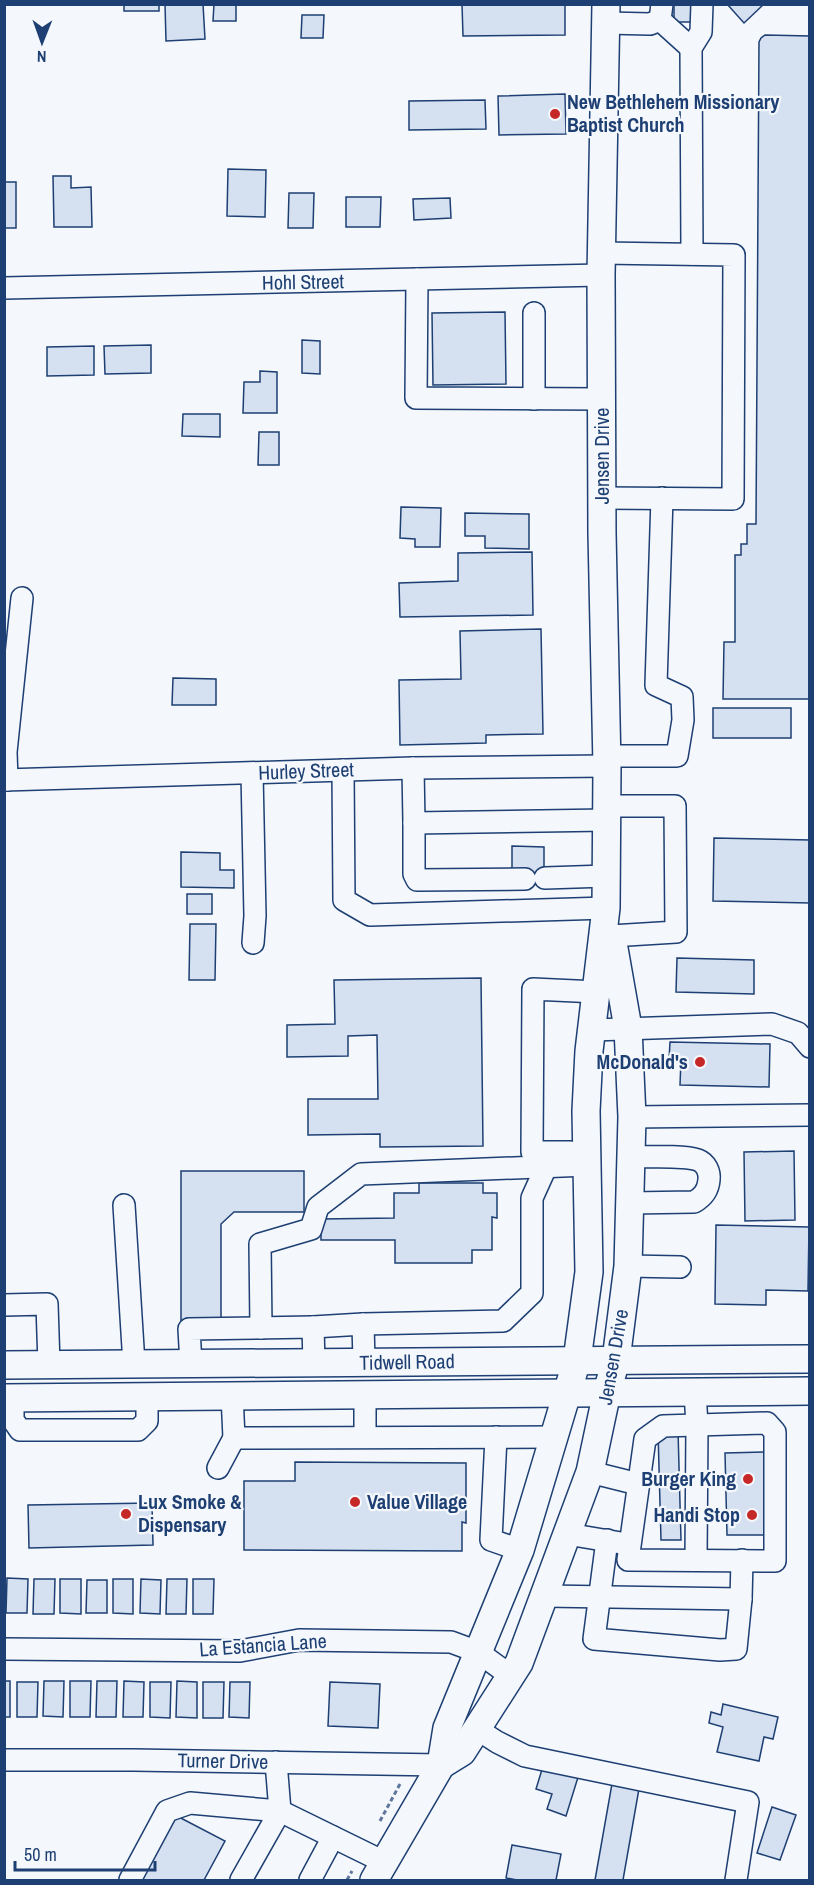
<svg xmlns="http://www.w3.org/2000/svg" width="814" height="1885" viewBox="0 0 814 1885" font-family="'Archivo Narrow',sans-serif">
	<style>
		.building { fill: #d5e0f0; stroke: #1d3f73; stroke-width: 1.5 }
		.lines { fill: none; stroke-linecap: round; stroke-linejoin: round }
		.minor-casing { stroke: #1d3f73; stroke-width: 24 }
		.major-casing { stroke: #1d3f73; stroke-width: 30 }
		.path { stroke: #5e769c; stroke-width: 3; stroke-dasharray: 4.5 3; stroke-linecap: butt }
		.minor { stroke: #f4f7fb; stroke-width: 21 }
		.major { stroke: #f4f7fb; stroke-width: 27 }
		.poi-dot { fill: #c62828; stroke: #f4f7fb; stroke-width: 2 }
		.labels { text-anchor: middle; stroke-width: 4.5; stroke-linejoin: round; paint-order: stroke }
		.poi-label { font-size: 20px; font-weight: bold; fill: #1d3f73; stroke: #f4f7fb; text-anchor: start }
		.street-label { font-size: 20px; fill: #1d3f73; stroke: #f4f7fb }
	</style>
	<rect width="100%" height="100%" fill="#f4f7fb"/>
	<!-- building -->
	<g class="building">
		<rect x="124" y="4" width="35" height="7"/>
		<polygon points="165,4 203,4 205,39 166,41"/>
		<polygon points="214,4 236,4 236,21 213,21"/>
		<polygon points="462,4 565,4 565,35 463,36"/>
		<rect x="674" y="4" width="19" height="18"/>
		<polygon points="727,4 764,4 744,23"/>
		<polygon points="302,15 324,15 323,38 301,38"/>
		<polygon points="765,35 810,36 810,699 723,699 724,642 735,642 735,555 741,555 741,544 747,544 747,524 756,524 759,42 761,38"/>
		<polygon points="565,94 566,134 499,135 498,96"/>
		<polygon points="485,100 486,129 409,130 409,101"/>
		<polygon points="228,169 266,170 265,217 227,216"/>
		<polygon points="53,176 71,176 71,188 91,187 92,227 54,227"/>
		<rect x="4" y="182" width="12" height="46"/>
		<polygon points="289,193 314,193 313,228 288,228"/>
		<polygon points="346,197 381,197 380,227 346,227"/>
		<polygon points="450,198 451,218 414,220 413,199"/>
		<polygon points="505,312 506,384 433,385 432,313"/>
		<polygon points="302,340 320,341 320,374 302,373"/>
		<polygon points="151,345 151,373 105,374 104,346"/>
		<polygon points="94,346 94,375 47,376 47,347"/>
		<polygon points="260,371 277,372 277,413 243,413 244,382 260,382"/>
		<polygon points="183,414 220,414 220,437 182,436"/>
		<polygon points="259,432 279,432 279,465 258,465"/>
		<polygon points="401,507 441,508 440,547 415,547 415,539 400,538"/>
		<polygon points="465,513 529,514 529,549 485,548 485,536 465,536"/>
		<polygon points="532,552 533,615 400,617 399,583 458,581 458,553"/>
		<polygon points="541,629 543,734 486,735 486,743 400,745 399,680 461,679 460,631"/>
		<polygon points="173,678 216,679 216,705 172,705"/>
		<rect x="713" y="708" width="78" height="30"/>
		<polygon points="714,838 810,840 810,903 713,901"/>
		<polygon points="512,846 544,847 544,873 512,872"/>
		<polygon points="181,852 220,853 220,870 234,870 234,888 181,887"/>
		<rect x="187" y="894" width="25" height="20"/>
		<polygon points="190,924 216,924 215,980 189,980"/>
		<polygon points="677,958 754,960 754,994 676,992"/>
		<polygon points="481,978 483,1146 380,1147 380,1134 308,1135 308,1099 378,1099 377,1035 348,1036 348,1056 287,1057 287,1025 335,1024 334,980"/>
		<polygon points="670,1042 770,1044 769,1087 680,1085 681,1060 669,1060"/>
		<polygon points="794,1151 795,1220 745,1221 744,1152"/>
		<polygon points="181,1171 304,1171 304,1212 234,1212 221,1224 221,1325 181,1324"/>
		<polygon points="419,1183 483,1183 483,1193 497,1193 497,1218 492,1217 492,1250 472,1250 472,1263 395,1263 395,1240 321,1240 321,1219 394,1218 394,1193 419,1193"/>
		<polygon points="716,1225 809,1227 808,1291 766,1290 766,1305 715,1304"/>
		<polygon points="678,1430 681,1540 661,1540 658,1431"/>
		<polygon points="767,1452 768,1535 727,1535 725,1453"/>
		<polygon points="295,1462 466,1463 466,1523 462,1522 462,1551 244,1550 244,1481 295,1481"/>
		<polygon points="152,1503 153,1545 29,1548 28,1505"/>
		<polygon points="7,1578 28,1579 27,1613 6,1613"/>
		<polygon points="34,1579 55,1579 54,1614 33,1614"/>
		<polygon points="60,1579 81,1579 81,1614 60,1613"/>
		<polygon points="113,1579 133,1579 133,1614 113,1613"/>
		<polygon points="141,1579 161,1580 160,1614 140,1613"/>
		<polygon points="167,1579 187,1579 186,1614 166,1614"/>
		<polygon points="193,1579 214,1579 213,1614 193,1614"/>
		<polygon points="87,1580 107,1580 107,1613 86,1613"/>
		<rect x="4" y="1681" width="6" height="36"/>
		<polygon points="44,1681 64,1681 63,1717 43,1716"/>
		<polygon points="70,1681 91,1681 90,1717 70,1717"/>
		<polygon points="97,1681 117,1681 116,1717 96,1717"/>
		<polygon points="124,1681 144,1682 143,1717 123,1717"/>
		<polygon points="177,1681 197,1682 197,1718 176,1717"/>
		<polygon points="17,1682 38,1682 37,1717 17,1717"/>
		<polygon points="150,1682 171,1682 170,1718 150,1717"/>
		<polygon points="203,1682 224,1682 223,1718 203,1718"/>
		<polygon points="230,1682 250,1682 249,1718 229,1717"/>
		<polygon points="330,1682 380,1684 378,1728 328,1726"/>
		<polygon points="723,1704 778,1717 773,1739 764,1737 759,1761 717,1752 723,1727 709,1723 711,1712 721,1715"/>
		<polygon points="544,1763 579,1774 566,1816 547,1809 552,1794 536,1789"/>
		<polygon points="613,1778 640,1783 623,1880 595,1880"/>
		<polygon points="772,1807 796,1815 780,1860 757,1853"/>
		<polygon points="175,1815 225,1841 204,1880 140,1880"/>
		<polygon points="512,1845 561,1854 556,1880 517,1880 506,1878"/>
	</g>
	<g class="lines">
		<defs>
			<g id="minor">
				<polyline points="660,20 691,48"/>
				<polyline points="606,23 650,24 660,20 662,4"/>
				<polyline points="602,253 734,255 733,499 602,498"/>
				<polyline points="692,254 691,48 701,32 702,4"/>
				<polyline points="417,279 416,398 602,399"/>
				<polyline points="4,288 601,275"/>
				<polyline points="534,313 534,399"/>
				<polyline points="607,756 677,756 683,720 682,697 656,685 662,498"/>
				<polyline points="413,768 414,823 607,820"/>
				<polyline points="343,770 344,900 370,915 606,908"/>
				<polyline points="252,773 255,916 253,943"/>
				<polyline points="4,780 413,768 607,766"/>
				<polyline points="7,780 6,752 22,598"/>
				<polyline points="607,806 675,806 676,932 611,936"/>
				<polyline points="414,823 414,874 417,880 525,879"/>
				<polyline points="545,878 606,876"/>
				<polyline points="593,1030 772,1024 798,1033 810,1047"/>
				<polyline points="632,1117 810,1115"/>
				<polyline points="571,1152 532,1152 533,989 597,992"/>
				<path d="M630 1203 694 1202C703 1197 708 1191 709 1180 710 1172 706 1163 698 1160 684 1155 648 1157 631 1157"/>
				<polyline points="124,1205 134,1364"/>
				<polyline points="628,1266 680,1267"/>
				<polyline points="4,1305 47,1304 49,1365"/>
				<polyline points="363,1324 503,1321 532,1293 532,1198 546,1167"/>
				<polyline points="313,1327 363,1324 364,1362"/>
				<polyline points="261,1328 260,1244 311,1229 318,1207 361,1174 587,1165"/>
				<polyline points="191,1364 189,1329 313,1327 314,1363"/>
				<polyline points="695,1392 697,1425 696,1560"/>
				<polyline points="365,1394 365,1437"/>
				<polyline points="232,1395 234,1438 554,1437"/>
				<polyline points="13,1398 13,1420 20,1430 138,1430 147,1421 147,1396"/>
				<polygon points="767,1423 775,1432 775,1561 628,1560 645,1439 663,1426"/>
				<polyline points="496,1437 491,1540 520,1550"/>
				<polyline points="218,1468 234,1438"/>
				<polyline points="590,1472 638,1484"/>
				<polyline points="567,1534 621,1543"/>
				<polyline points="607,1540 594,1639 720,1650 736,1649 741,1599 742,1560"/>
				<polyline points="545,1596 741,1599"/>
				<polyline points="4,1649 240,1651 299,1640 451,1642 478,1652 511,1676"/>
				<polyline points="477,1729 497,1742 525,1756 748,1802 736,1880"/>
				<polyline points="4,1760 133,1760 441,1765"/>
				<polyline points="130,1880 167,1811 190,1803 280,1811 384,1862"/>
				<polyline points="241,1880 280,1811 276,1762"/>
				<polyline points="310,1880 333,1837"/>
			</g>
			<g id="major">
				<polyline points="4,1365 810,1359"/>
				<polyline points="4,1398 810,1391"/>
				<polyline points="441,1765 462,1752 519,1663 590,1472 607,1392 616,1360 628,1266 632,1117 628,1028 612,937"/>
				<polyline points="374,1880 441,1765 447,1728 520,1550 577,1360 589,1272 586,1111 589,1051 606,908 607,766 602,533 601,275 606,4"/>
			</g>
		</defs>
		<!-- minor casing -->
		<use href="#minor" class="minor-casing"/>
		<!-- major casing -->
		<use href="#major" class="major-casing"/>
		<!-- path -->
		<g class="path">
			<polyline points="380,1821 400,1784"/>
			<polyline points="347,1880 352,1871"/>
		</g>
		<!-- minor -->
		<use href="#minor" class="minor"/>
		<!-- major -->
		<use href="#major" class="major"/>
	</g>
	<!-- markers -->
	<g class="poi-dot">
		<circle cx="555" cy="114" r="6"/>
		<circle cx="700" cy="1062" r="6"/>
		<circle cx="748" cy="1479" r="6"/>
		<circle cx="355" cy="1502" r="6"/>
		<circle cx="126" cy="1514" r="6"/>
		<circle cx="752" cy="1515" r="6"/>
	</g>
	<g class="labels">
		<!-- poi labels -->
		<g class="poi-label">
			<text x="567" y="109">New Bethlehem Missionary<tspan x="567" dy="23">Baptist Church</tspan></text>
			<text x="688" y="1069" text-anchor="end">McDonald's</text>
			<text x="736" y="1486" text-anchor="end">Burger King</text>
			<text x="138" y="1509">Lux Smoke &amp;<tspan x="138" dy="23">Dispensary</tspan></text>
			<text x="367" y="1509">Value Village</text>
			<text x="740" y="1522" text-anchor="end">Handi Stop</text>
		</g>
		<!-- street labels -->
		<g class="street-label">
			<text transform="translate(303 282) rotate(-1)" y="7">Hohl Street</text>
			<text transform="translate(602 456) rotate(-90)" y="7">Jensen Drive</text>
			<text transform="translate(306 771) rotate(-2)" y="7">Hurley Street</text>
			<text transform="translate(613 1357) rotate(-80)" y="7">Jensen Drive</text>
			<text transform="translate(407 1362) rotate(-1)" y="7">Tidwell Road</text>
			<text transform="translate(263 1645) rotate(-4)" y="7">La Estancia Lane</text>
			<text transform="translate(223 1761) rotate(1)" y="7">Turner Drive</text>
		</g>
	</g>
	<!-- border -->
	<rect width="814" height="1885" fill="none" stroke="#1d3f73" stroke-width="12"/>
	<!-- north arrow -->
	<g transform="translate(42 42) rotate(181)" stroke="#f4f7fb" stroke-width="4.5" paint-order="stroke">
	<path d="M0-4.5L10 22L0 15L-10 22Z" fill="#1d3f73"/>
	<text y="-9" font-size="16" font-weight="bold" text-anchor="middle" fill="#1d3f73">N</text>
	</g>
	<!-- scale -->
	<path d="M15 1861v9h140v-9" fill="none" stroke="#1d3f73" stroke-width="3"/>
	<text x="24" y="1861" font-size="18" fill="#1d3f73" stroke="#f4f7fb" stroke-width="4.5" paint-order="stroke">50 m</text>
</svg>
